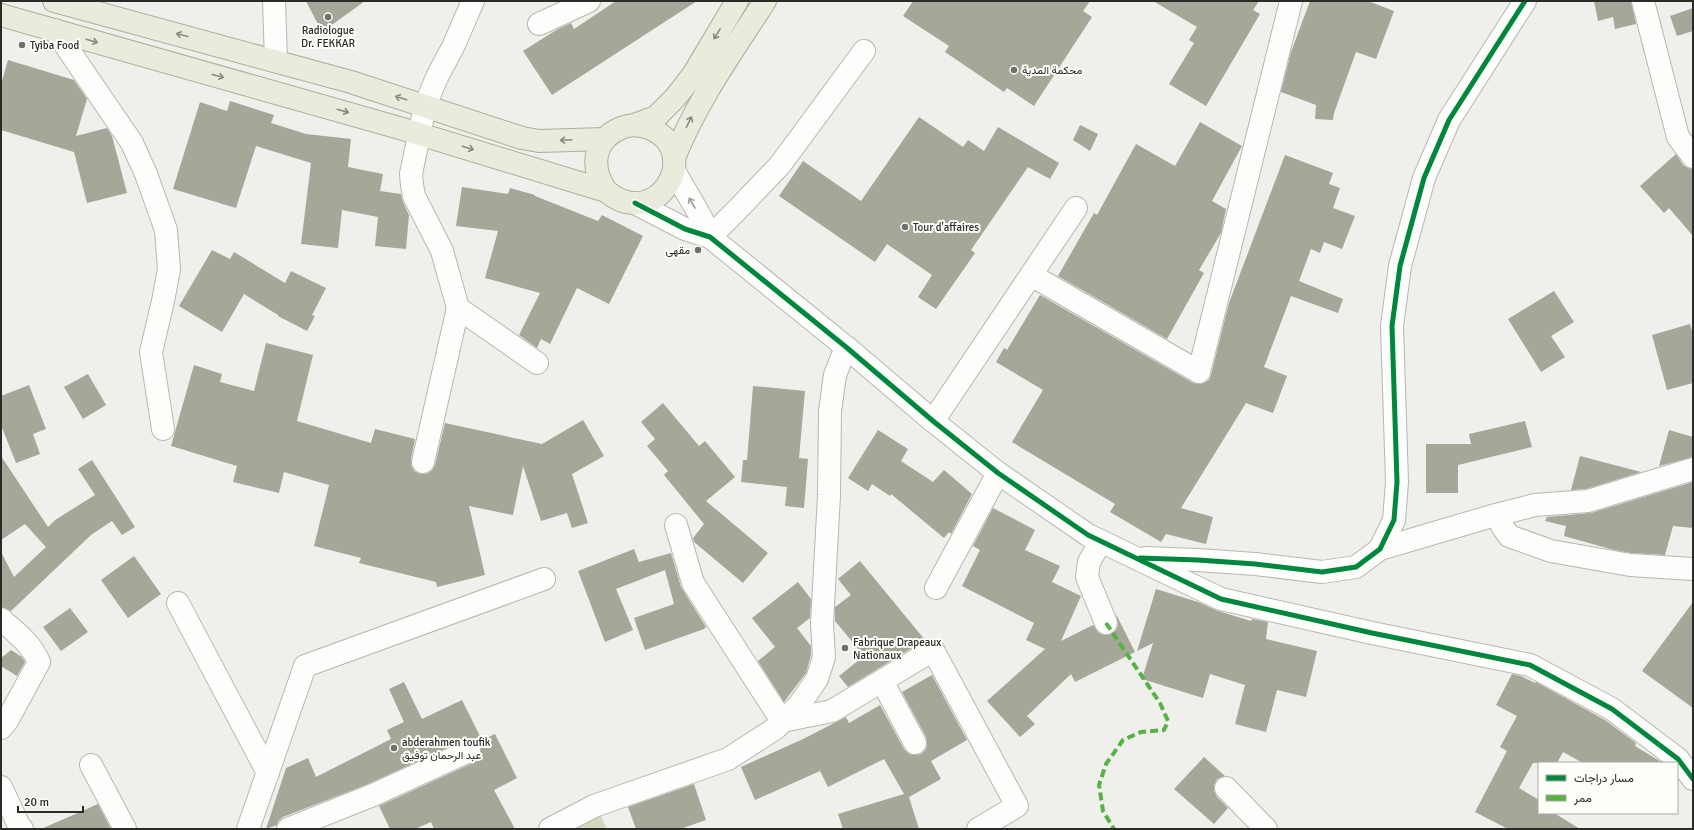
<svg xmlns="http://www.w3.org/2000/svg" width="1694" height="830" viewBox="0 0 1694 830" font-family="Signika,Vazirmatn,sans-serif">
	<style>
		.green { fill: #d4d7bc }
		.building { fill: #a5a798 }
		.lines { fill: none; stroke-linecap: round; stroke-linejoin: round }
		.minor-casing { stroke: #b6b7b3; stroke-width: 24 }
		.major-casing { stroke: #adaf97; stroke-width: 24 }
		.minor { stroke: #fdfdfc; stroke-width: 22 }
		.major { stroke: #eaeadd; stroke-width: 22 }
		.quiet { stroke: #56b245; stroke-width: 4; stroke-dasharray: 8 4; stroke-linecap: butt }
		.cycleway-casing { stroke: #fdfef8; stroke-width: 8 }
		.cycleway { stroke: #00873e; stroke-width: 5 }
		.oneway { stroke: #8a8a82 }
		.oneway2 { stroke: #9e9e9d }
		.poi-dot { fill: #6f6f6c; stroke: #fdfef8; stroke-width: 1.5 }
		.labels { text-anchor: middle; stroke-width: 4; stroke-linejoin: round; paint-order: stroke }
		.poi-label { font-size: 11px; fill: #2a2a28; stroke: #fdfef8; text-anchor: start }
	</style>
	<rect width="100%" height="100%" fill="#eff0eb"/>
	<!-- green -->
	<polygon class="green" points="600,814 607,829 572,829"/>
	<!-- building -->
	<g class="building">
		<polygon points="306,1 365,1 322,32"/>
		<polygon points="616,1 697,1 552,95 523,51 558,29 571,23 574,29"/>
		<polygon points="913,1 1090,1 1083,11 1092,17 1034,106 1007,88 1004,92 945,52 949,46 903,16"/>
		<polygon points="1153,1 1259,1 1253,10 1260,14 1206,106 1169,84 1194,43 1189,40 1197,27"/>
		<polygon points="1310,1 1368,1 1394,11 1376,59 1356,52 1334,113 1333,120 1315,119 1316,105 1281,92 1291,52"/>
		<polygon points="1594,1 1631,1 1636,24 1615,29 1613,17 1598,21"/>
		<polygon points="1693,8 1693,31 1677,36 1670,16"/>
		<polygon points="8,60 74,80 87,99 76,136 107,128 112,136 127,193 87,203 74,152 1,130 1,84"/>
		<polygon points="230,101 274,115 271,123 306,134 351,139 348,167 383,174 380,191 401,194 403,202 409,215 406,249 375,246 378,217 342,210 338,248 301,244 311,163 256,146 236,208 173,189 200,102 227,111"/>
		<polygon points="919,117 963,147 968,140 984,151 998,127 1059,163 1050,179 1028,167 971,250 975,253 936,309 918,297 932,275 887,244 875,262 779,196 803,161 861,201"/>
		<polygon points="1200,122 1242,146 1212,201 1226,209 1221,233 1199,270 1204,273 1167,339 1058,276 1094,213 1097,215 1136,144 1175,166"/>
		<polygon points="1080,125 1098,134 1090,151 1073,140"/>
		<polygon points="1676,154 1683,165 1688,168 1693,169 1693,236 1669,208 1664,213 1640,186"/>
		<polygon points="1285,155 1333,173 1329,184 1340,188 1333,208 1355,216 1342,249 1324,242 1320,253 1311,249 1299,281 1343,299 1338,313 1291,296 1264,367 1287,376 1273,413 1246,403 1181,508 1213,517 1206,544 1166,534 1161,542 1110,512 1115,504 1012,442 1043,390 996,362 1004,348 1007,350 1040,295 1193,383 1199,384 1204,383 1209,380 1211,375 1229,303"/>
		<polygon points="462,187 508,194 510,188 535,195 535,196 598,221 602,215 643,236 609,304 577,288 550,344 541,339 537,348 519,335 540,293 485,278 498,231 456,226"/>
		<polygon points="212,250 230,259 234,252 285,283 291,271 326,288 312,315 315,316 307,331 278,316 278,315 244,294 222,332 179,306"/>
		<polygon points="1554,291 1574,322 1551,336 1565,357 1541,372 1508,319"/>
		<polygon points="1690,324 1693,335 1693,383 1667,390 1652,335"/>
		<polygon points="266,343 313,355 297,421 371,443 375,429 415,439 411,459 411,465 414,471 420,474 427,474 432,470 435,465 445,423 542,444 583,420 604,456 572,474 588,523 572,528 567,513 541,521 523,466 513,515 469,506 485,575 437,587 436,582 359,563 361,558 314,546 329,485 284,472 279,493 233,482 237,466 171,446 194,365 222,374 220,382 254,391"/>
		<polygon points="88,374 106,405 83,419 64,387"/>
		<polygon points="29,385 46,429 33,434 40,454 16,463 1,425 1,396"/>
		<polygon points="753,386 805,391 799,458 808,459 804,508 785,506 787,487 741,482 743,460 747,460"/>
		<polygon points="663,403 699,446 705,441 735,477 706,501 768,553 743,583 694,542 693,538 704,524 664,475 668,471 647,446 655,439 641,422"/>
		<polygon points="1525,421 1532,447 1458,465 1458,493 1426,493 1426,444 1471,444 1469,434"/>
		<polygon points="878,430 908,449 901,461 933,482 944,470 972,494 951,534 949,532 944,538 891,494 890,496 872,484 868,491 848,478"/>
		<polygon points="1669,430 1693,437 1693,457 1659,466"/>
		<polygon points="1,456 48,527 55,520 95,495 78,469 92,460 135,527 122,535 112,521 91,535 11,611 1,607 1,552 14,577 46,547 25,524 1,540"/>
		<polygon points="1580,456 1641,472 1586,489 1571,490"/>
		<polygon points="1693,482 1693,528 1673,526 1665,555 1631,553 1610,549 1564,536 1566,526 1545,521 1547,517 1591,513"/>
		<polygon points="993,508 1035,530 1025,550 1060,566 1052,582 1081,596 1061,641 1093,625 1099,633 1105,635 1111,634 1116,630 1118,625 1116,614 1135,652 1075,682 1071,674 1027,716 1035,724 1020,737 987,701 1045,649 1026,640 1034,623 962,586 980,550 973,546"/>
		<polygon points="634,549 639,562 671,553 681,587 706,627 704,629 645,650 634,618 674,604 665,570 616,589 633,630 605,642 578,571"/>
		<polygon points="134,556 161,594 128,618 101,580"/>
		<polygon points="860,561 925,640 848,687 839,676 864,656 835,621 835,607 851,595 838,579"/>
		<polygon points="798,582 811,599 810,618 797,628 811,646 811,655 806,673 784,702 758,661 775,647 752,618"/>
		<polygon points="1156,589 1198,602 1218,611 1251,621 1252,619 1268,622 1266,639 1317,651 1306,697 1277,690 1266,732 1235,724 1245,685 1210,674 1203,698 1142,679 1153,643 1137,651"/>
		<polygon points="1693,602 1693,708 1642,671"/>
		<polygon points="70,608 88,632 61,651 43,627"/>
		<polygon points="11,650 22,657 25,662 17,676 1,666 1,658"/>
		<polygon points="1512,674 1521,676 1535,683 1536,682 1605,720 1636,743 1635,746 1663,763 1583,763 1563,752 1557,763 1533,763 1519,788 1539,800 1539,813 1554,813 1580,829 1508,829 1475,812 1507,751 1500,747 1517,716 1496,705"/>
		<polygon points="932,675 967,740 931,761 941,779 909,797 919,829 843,829 838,814 904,794 884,759 828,787 820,771 755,800 741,767 803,739 846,717 849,723 880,705 904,749 909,754 914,755 921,754 926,749 927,744 926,737 902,692"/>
		<polygon points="404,682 422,719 462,700 482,740 495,734 517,778 494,790 515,829 434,829 431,822 415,829 390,829 379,806 475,762 479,758 481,753 480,746 476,741 470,739 464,740 368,784 283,817 278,821 277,825 266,829 286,768 308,758 316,777 391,739 387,730 404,722 389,689"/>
		<polygon points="1204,757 1225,776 1217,779 1214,785 1214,791 1217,797 1228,808 1214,824 1174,789"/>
		<polygon points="694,784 706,820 680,829 636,829 628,807"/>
		<polygon points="98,804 111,829 41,829"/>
	</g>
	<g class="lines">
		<defs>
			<g id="minor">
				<polyline points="274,1 276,61"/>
				<polyline points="473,1 453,47 437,77 425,106 411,174 412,185 414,196 442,251 458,308 537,363"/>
				<polyline points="1643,1 1678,137 1693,157"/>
				<polyline points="539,24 589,1"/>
				<polyline points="55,30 132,143 146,174 166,230 169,269 163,301 151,352 163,429"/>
				<path d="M674 170C685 192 701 213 710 237"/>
				<polyline points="635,203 685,229 710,237 846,347 933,421 998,473 1088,535 1221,599 1372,633 1530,665 1612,709 1678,759 1693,779"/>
				<polyline points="710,237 736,211 780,165 864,51"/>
				<polyline points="1031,275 1199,372 1291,1"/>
				<polyline points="933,421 1076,208"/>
				<polyline points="423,462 458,308"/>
				<polyline points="1501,514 1502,526 1509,536 1551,551 1630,565 1693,569"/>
				<polyline points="676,525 693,583 782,721 832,711 933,650 1017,806 978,829"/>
				<polyline points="1101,541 1089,562 1087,577 1106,623"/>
				<polyline points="1380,549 1492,516 1535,505 1588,501 1693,469"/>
				<polyline points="1145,558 1198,560 1255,564 1322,572 1356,567 1380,549 1394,520 1397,482 1392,326 1400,266 1424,178 1449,120 1525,1"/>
				<polyline points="936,588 998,473"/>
				<polyline points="178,603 268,773"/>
				<path d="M1 619C16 633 31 643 39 662L7 721 1 728"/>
				<polyline points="882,681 915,743"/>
				<polyline points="91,765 125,829"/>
				<polyline points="1,787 20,828 22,829"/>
				<polyline points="1226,788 1266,829"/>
				<polyline points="248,829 305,666 544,579"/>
				<polyline points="288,829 373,795 469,751"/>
				<polyline points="550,829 594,806 728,759 776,728 799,705 817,679 824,657 822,624 829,495 830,411 835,375 846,347"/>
			</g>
			<g id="major">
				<polyline points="54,1 351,82 522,138 539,141 605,139"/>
				<path d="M1 15 403 129 606 191C657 234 704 152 651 129 642 125 631 124 621 128 593 140 590 167 606 191"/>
				<polyline points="634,125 656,117 675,98 693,75 737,1"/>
				<path d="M674 158C697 101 732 52 765 1"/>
			</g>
		</defs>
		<!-- minor casing -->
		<use href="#minor" class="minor-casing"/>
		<!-- major casing -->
		<use href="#major" class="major-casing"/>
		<!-- minor -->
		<use href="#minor" class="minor"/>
		<!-- major -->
		<use href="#major" class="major"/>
		<!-- quiet -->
		<polyline class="quiet" points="1106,623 1160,703 1168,721 1164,730 1141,732 1123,740 1106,764 1099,785 1103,811 1114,829"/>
		<defs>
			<g id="cycleway">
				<polyline points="635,203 685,229 710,237 846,347 933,421 998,473 1088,535 1221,599 1372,633 1530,665 1612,709 1678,759 1693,779"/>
				<polyline points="1140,558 1198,560 1255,564 1322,572 1356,567 1380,549 1394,520 1397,482 1392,326 1400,266 1424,178 1449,120 1525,1"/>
			</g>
		</defs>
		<!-- cycleway casing -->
		<use href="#cycleway" class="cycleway-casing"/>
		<!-- cycleway -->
		<use href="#cycleway" class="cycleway"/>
	</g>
	<!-- one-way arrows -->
	<defs><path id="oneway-shaft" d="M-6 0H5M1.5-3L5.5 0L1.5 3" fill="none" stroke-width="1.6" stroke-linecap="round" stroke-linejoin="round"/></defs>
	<g class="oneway">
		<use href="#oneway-shaft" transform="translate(717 34) rotate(122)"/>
		<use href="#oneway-shaft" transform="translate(182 35) rotate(-165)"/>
		<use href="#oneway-shaft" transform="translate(92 41) rotate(16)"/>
		<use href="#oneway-shaft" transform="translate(218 76) rotate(15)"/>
		<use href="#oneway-shaft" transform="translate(401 98) rotate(-162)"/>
		<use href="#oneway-shaft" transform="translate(343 111) rotate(16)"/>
		<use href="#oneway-shaft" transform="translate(689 122) rotate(-64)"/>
		<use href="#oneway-shaft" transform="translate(566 140) rotate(177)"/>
		<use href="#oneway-shaft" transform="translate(468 148) rotate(17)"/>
	</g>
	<use class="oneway2" href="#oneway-shaft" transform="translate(692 203) rotate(-121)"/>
	<!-- markers -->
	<g class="poi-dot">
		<circle cx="328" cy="17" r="4"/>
		<circle cx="22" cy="45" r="4"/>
		<circle cx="1014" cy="70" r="4"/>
		<circle cx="905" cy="227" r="4"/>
		<circle cx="698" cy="250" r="4"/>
		<circle cx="845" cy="648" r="4"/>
		<circle cx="394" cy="748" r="4"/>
	</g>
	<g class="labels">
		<!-- poi labels -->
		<g class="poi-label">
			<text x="328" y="34" text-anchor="middle">Radiologue<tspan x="328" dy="13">Dr. FEKKAR</tspan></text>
			<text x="30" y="49">Tyiba Food</text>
			<text x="1022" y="74">محكمة المدية</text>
			<text x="913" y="231">Tour d'affaires</text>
			<text x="690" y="254" text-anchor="end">مقهى</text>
			<text x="853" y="646">Fabrique Drapeaux<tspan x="853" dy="13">Nationaux</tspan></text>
			<text x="402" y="746">abderahmen toufik<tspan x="402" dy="13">عبد الرحمان توفيق</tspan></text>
		</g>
	</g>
	<!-- border -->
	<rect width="1694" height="830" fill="none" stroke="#2a2a28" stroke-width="4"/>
	<!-- legend -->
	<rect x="1538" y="762" width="140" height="52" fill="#fdfef8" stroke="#a9a9a5"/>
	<rect x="1546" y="775" width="20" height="6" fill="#00873e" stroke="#a9a9a5"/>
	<text x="1574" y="782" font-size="12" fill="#2a2a28">مسار دراجات</text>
	<rect x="1546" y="795" width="20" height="6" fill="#56b245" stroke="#a9a9a5"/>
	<text x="1574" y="802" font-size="12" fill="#2a2a28">ممر</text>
	<!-- scale -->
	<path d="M18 806v6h65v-6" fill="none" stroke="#2a2a28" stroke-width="2"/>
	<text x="24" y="806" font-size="12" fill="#2a2a28" stroke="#fdfef8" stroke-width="3" paint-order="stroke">20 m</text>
</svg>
